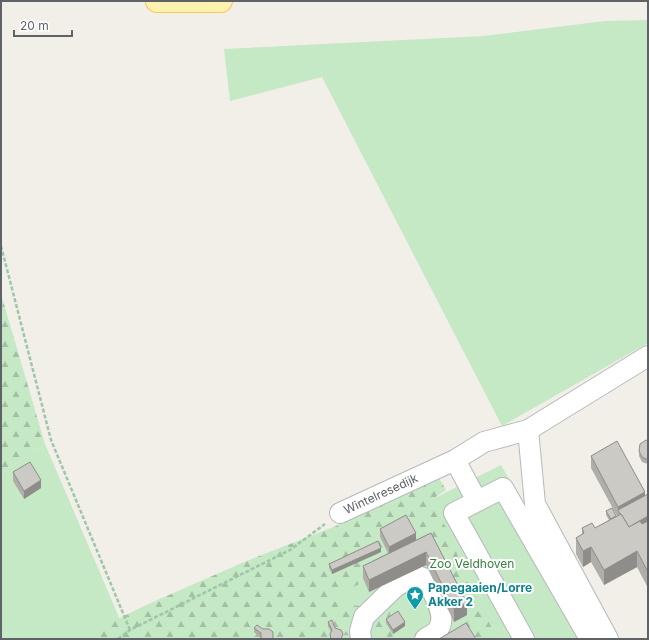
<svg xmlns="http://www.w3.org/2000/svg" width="649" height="640" viewBox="0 0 649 640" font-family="Inter,sans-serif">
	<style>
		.green { fill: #c5e8c5 }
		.forest { fill: url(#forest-firs) }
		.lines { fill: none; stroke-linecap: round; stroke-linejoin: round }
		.minor-casing { stroke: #b5b8bc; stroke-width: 22 }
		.major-casing { stroke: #f2c960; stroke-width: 24 }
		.path { stroke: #9cc7a9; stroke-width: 2.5; stroke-dasharray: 4 2; stroke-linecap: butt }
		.minor { stroke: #fff; stroke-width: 20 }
		.major { stroke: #fff2af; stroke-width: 22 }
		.wall { fill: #afaea9 }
		.shaded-wall { fill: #8f8d8a }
		.building { fill: #cccac5; stroke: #8f8d8a }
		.labels { text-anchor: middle; stroke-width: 4; stroke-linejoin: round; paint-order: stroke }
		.street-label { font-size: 12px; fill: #5f6368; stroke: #fff }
		.park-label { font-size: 12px; fill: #348238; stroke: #fff }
		.culture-label { font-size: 12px; font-weight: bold; fill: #0d838f; stroke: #fff; text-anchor: start }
	</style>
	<defs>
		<pattern id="forest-firs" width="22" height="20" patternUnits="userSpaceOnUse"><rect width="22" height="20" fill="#c5e8c5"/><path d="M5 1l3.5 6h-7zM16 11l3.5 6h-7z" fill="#a3c0a4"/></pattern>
	</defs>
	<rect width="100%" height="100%" fill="#f1efe8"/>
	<!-- green -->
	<g class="green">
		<polygon points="648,20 648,343 502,426 322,77 230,101 224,49 483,36 605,21"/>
		<polygon points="45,444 121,622 97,639 1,639 1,473"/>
		<polygon points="501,465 601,639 133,639 413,509"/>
	</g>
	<!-- forest -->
	<g class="forest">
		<polygon points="1,294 45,444 1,473"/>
		<polygon points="439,478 446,490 430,501 450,534 464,574 497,638 496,639 474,639 445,591 426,551 327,600 390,612 393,639 343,635 340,639 84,639 92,632 144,606 244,562 336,526 387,493"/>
	</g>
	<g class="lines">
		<defs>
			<g id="minor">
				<polyline points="528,430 535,504 608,639"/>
				<polyline points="455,460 477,501"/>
				<path id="s1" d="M340 513 455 460 484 442 528 430 648 356"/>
				<path d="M361 639 360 631 364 617 395 587 410 578 418 576 426 579C433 593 450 619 436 632 432 635 428 637 425 639"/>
				<polyline points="524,639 454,513 503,488 590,639"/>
			</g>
			<polyline id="major" points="157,1 221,1"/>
		</defs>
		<!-- minor casing -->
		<use href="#minor" class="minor-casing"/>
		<!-- major casing -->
		<use href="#major" class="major-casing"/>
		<!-- path -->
		<g class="path">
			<polyline points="1,246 51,440 130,630"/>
			<polyline points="118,639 130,630 290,550 325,524"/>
		</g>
		<!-- minor -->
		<use href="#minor" class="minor"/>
		<!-- major -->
		<use href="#major" class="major"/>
	</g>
	<!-- wall -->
	<g class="wall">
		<polygon points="648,441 648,464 642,462 639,456 639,451"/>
		<polygon points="591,456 645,496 648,494 648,588 637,567 604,585 591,562 583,567 576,554 576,538 582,534 582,528 595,528 609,520 606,515 606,511 616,516 617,516 591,468"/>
		<polygon points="13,472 41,488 24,499 13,481"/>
		<polygon points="380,529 416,540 431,533 467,615 454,622 426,565 369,592 363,578 363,566 388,553 380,537"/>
		<polygon points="381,552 332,574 329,568 329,564"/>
		<polygon points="386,619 405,626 393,634 386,623"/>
		<polygon points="328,622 335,628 343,639 330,639 330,634 331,632 328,626"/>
		<polygon points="254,628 273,639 261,639 261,638 254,632"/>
	</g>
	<!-- shaded-wall -->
	<g class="shaded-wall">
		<polygon points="41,480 41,488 24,499 24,491"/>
		<polygon points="645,492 645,504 618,510 618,507"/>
		<polygon points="648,516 648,525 627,527"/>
		<polygon points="416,533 416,542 389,555 389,547"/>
		<polygon points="591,547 591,562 583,567 583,551"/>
		<polygon points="381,548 381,552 332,574 332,570"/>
		<polygon points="637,551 637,567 604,585 604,570"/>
		<polygon points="426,552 426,565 369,592 369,580"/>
		<polygon points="467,603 467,615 454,622 454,609"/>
		<polygon points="405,622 405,626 393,634 393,630"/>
	</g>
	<!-- building -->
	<g class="building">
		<polygon points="646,440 648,441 648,460 642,457 639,451 640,444"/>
		<polygon points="617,441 645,492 618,507 591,456"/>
		<polygon points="30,462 41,480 24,491 13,472"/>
		<polygon points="648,494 648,516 629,527 621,514 620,514 618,510"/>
		<polygon points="612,508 616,516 611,519 606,511"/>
		<polygon points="621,514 629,527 640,521 642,524 648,521 648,572 637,551 604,570 591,547 583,551 576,538 584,533 582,528 592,523 595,528"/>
		<polygon points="406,515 416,533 389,547 380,529"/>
		<polygon points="431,533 467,603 454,609 426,552 369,580 363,566"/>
		<polygon points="378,541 381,548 332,570 329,564"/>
		<polygon points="398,611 405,622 393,630 386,619"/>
		<polygon points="332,620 335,628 341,630 343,634 341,639 331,639 330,634 332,630 328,622"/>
		<polygon points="466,623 476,639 439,639"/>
		<polygon points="257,625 263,629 269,629 273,632 273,637 272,639 262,639 261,638 261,633 254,628"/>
	</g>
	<!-- icons -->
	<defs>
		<symbol id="sight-pin" viewBox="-11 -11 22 30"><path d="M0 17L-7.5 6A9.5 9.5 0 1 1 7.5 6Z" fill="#0f9aa8" stroke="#fff"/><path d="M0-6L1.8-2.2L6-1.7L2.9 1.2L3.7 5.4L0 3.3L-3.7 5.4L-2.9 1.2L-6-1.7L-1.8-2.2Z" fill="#fff"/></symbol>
	</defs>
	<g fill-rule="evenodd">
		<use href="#sight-pin" x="405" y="585" width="20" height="27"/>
	</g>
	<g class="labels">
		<!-- street labels -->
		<g class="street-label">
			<text dy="4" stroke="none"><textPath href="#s1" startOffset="45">Wintelresedijk</textPath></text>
		</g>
		<!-- park labels -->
		<g class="park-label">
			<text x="472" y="568">Zoo Veldhoven</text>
		</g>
		<!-- culture labels -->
		<g class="culture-label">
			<text x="428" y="592">Papegaaien/Lorre<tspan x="428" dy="14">Akker 2</tspan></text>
		</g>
	</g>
	<!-- border -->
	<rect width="649" height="640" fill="none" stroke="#5f6368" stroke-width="4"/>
	<!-- scale -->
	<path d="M14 30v6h58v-6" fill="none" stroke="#5f6368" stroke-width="2"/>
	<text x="20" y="30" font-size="12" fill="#5f6368" stroke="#ffffff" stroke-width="3" paint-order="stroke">20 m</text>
</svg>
